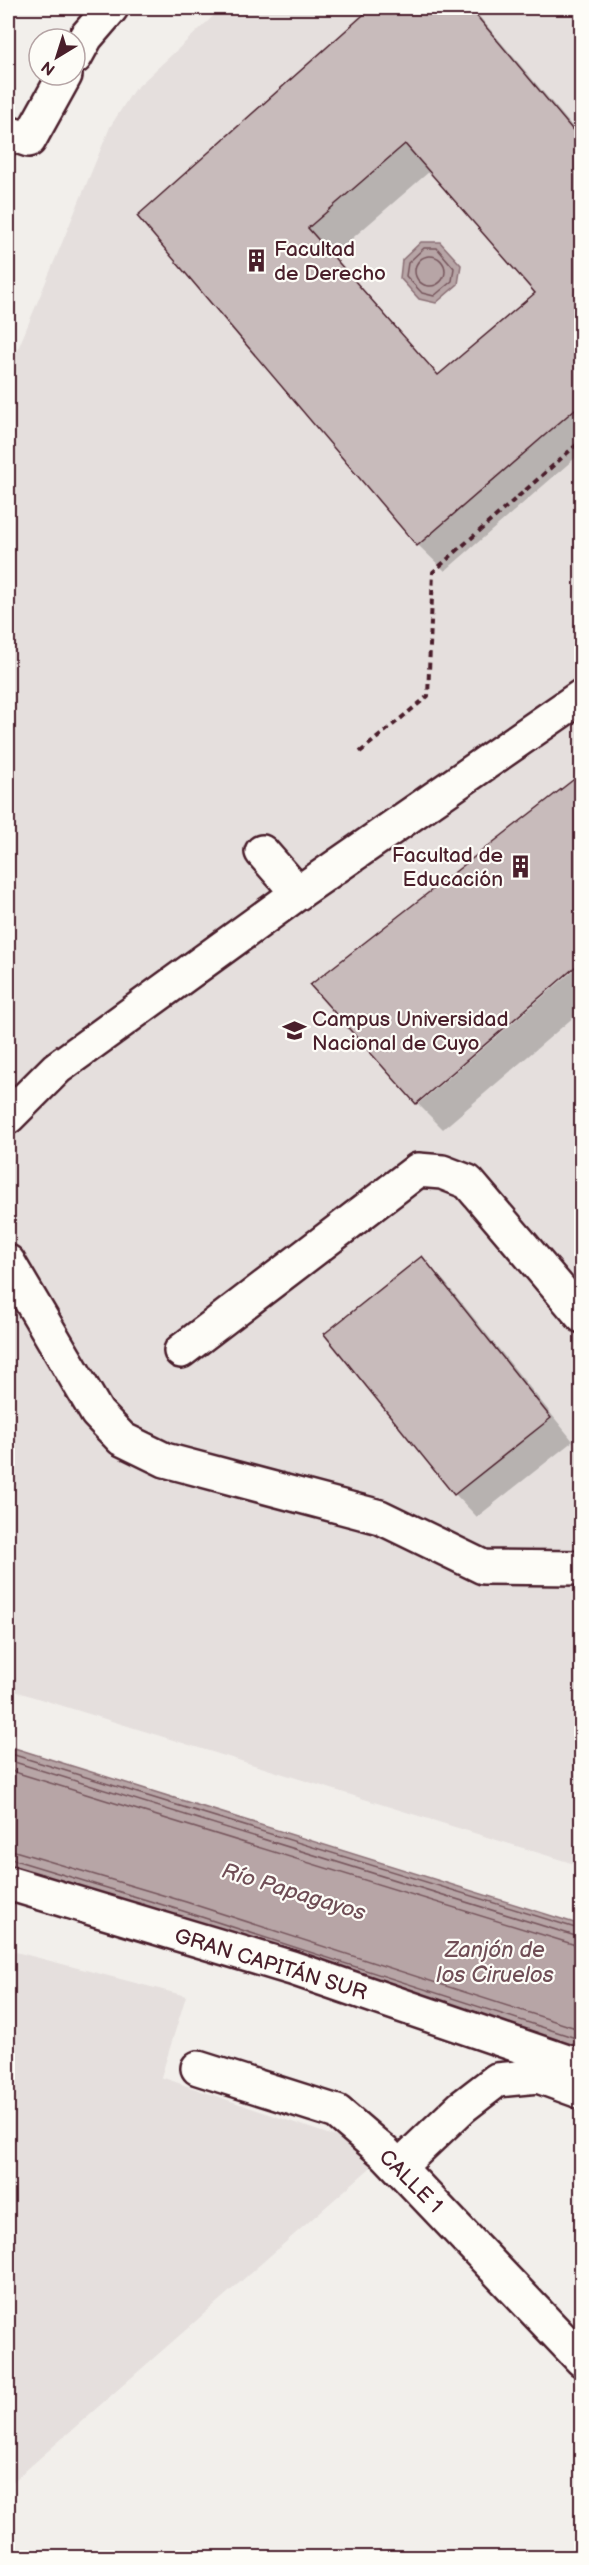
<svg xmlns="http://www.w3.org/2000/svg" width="589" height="2565" viewBox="0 0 589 2565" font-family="'Balsamiq Sans',sans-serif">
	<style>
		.built { fill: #e5dfdd }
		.water { fill: #b7a5a6; stroke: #8b6f75; stroke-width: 1.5 }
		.shadow { fill: #0003; fill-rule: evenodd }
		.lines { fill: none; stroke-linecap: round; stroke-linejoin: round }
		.shore { stroke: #76555c; stroke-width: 1.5 }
		.building { fill: #c8bbbb; stroke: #4a1f2b; stroke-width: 1.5; fill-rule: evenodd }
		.minor-casing { stroke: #4a1f2b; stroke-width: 38 }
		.path { stroke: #4a1f2b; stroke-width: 4; stroke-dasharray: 6 4.5; stroke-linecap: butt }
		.minor { stroke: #fdfcf7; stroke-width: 33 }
		.labels { text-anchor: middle; stroke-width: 4.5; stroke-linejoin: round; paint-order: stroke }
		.poi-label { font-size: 21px; fill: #4a1f2b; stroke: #fdfcf7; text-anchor: start }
		.street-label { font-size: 21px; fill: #4a1f2b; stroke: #fdfcf7 }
		.water-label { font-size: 22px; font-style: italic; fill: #704e56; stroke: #fdfcf7 }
	</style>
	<rect width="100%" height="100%" fill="#f2efeb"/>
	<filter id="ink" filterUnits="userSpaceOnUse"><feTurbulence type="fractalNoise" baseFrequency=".0167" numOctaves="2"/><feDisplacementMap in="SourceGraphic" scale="12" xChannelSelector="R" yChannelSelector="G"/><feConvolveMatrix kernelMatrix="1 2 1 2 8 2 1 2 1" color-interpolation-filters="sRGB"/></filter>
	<g filter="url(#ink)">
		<!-- built -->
		<g class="built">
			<polygon points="222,8 581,8 581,1866 8,1689 8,373 110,127 133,91"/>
			<polygon points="8,1950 186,1996 161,2077 386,2154 8,2486"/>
		</g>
		<!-- water -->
		<g class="water">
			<polygon points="421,242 440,242 461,265 458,284 436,303 419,299 400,278 402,260"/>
			<polygon points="8,1746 581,1925 581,2054 8,1871"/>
		</g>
		<!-- shadow -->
		<g class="shadow">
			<path d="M373 8H472L582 138V452L445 571 418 545 139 216ZM430 171 537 294 439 376 333 255Z"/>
			<polygon points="582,963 582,1010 443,1129 418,1104"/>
			<polygon points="422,1258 444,1281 573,1441 477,1517 455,1494"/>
		</g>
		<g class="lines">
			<!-- shore -->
			<g class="shore">
				<polygon points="424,248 437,248 454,268 452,281 434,296 422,293 406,276 408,263"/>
				<circle cx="430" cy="271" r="15"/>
				<polyline points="8,1753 582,1930"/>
				<polyline points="8,1760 582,1938"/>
				<polyline points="8,1770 582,1947"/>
				<polyline points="8,1849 186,1902 582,2030"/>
				<polyline points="8,1858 183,1911 582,2040"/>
			</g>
		</g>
		<!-- building -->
		<g class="building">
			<path d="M371 8H470L582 141V403L417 546 137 216ZM405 144 535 293 438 375 308 228Z"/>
			<polygon points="582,773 582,961 416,1104 310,985"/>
			<polygon points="422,1256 551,1418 454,1495 324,1334"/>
		</g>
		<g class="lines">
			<defs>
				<g id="minor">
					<polyline points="75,57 86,37 111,8"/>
					<polyline points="8,133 29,140 65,75"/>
					<polyline points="262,852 298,893"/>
					<polyline points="8,1117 57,1068 298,893 582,696"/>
					<polyline points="8,1262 97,1413 122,1439 165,1460 380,1517 483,1567 582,1568"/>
					<polyline points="181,1351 418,1170 442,1172 468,1182 582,1316"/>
					<polyline points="8,1883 292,1968 582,2067"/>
					<polyline points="198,2068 337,2112 386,2154 582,2360"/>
					<polyline points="399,2167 462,2107 497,2080 538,2076 582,2092"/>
				</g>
			</defs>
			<!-- minor casing -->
			<use href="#minor" class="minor-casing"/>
			<!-- path -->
			<polyline class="path" points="360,752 428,696 433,572 582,440"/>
			<!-- minor -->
			<use href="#minor" class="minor"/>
		</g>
	</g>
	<!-- icons -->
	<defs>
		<symbol id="building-bare" viewBox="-9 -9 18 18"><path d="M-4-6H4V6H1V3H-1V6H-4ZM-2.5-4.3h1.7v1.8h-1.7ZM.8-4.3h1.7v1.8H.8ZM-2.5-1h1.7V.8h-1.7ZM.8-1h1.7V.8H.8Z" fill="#4a1f2b" stroke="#fdfcf7" stroke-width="2.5" paint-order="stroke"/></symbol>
		<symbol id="university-bare" viewBox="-9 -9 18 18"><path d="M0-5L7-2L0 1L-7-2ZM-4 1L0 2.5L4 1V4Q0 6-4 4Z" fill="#4a1f2b" stroke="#fdfcf7" stroke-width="2.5" paint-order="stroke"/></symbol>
	</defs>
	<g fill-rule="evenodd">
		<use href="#building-bare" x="240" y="244" width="33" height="33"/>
		<use href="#building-bare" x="504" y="850" width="33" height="33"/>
		<use href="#university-bare" x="278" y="1014" width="33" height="33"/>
	</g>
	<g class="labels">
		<!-- poi labels -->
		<g class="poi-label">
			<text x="274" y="256">Facultad<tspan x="274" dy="24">de Derecho</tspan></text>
			<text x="503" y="862" text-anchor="end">Facultad de<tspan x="503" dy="24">Educación</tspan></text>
			<text x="312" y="1026">Campus Universidad<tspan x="312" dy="24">Nacional de Cuyo</tspan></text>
		</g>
		<!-- street labels -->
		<g class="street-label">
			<text transform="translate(271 1964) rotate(17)" y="7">GRAN CAPITÁN SUR</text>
			<text transform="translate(411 2181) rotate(45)" y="7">CALLE 1</text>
		</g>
		<!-- water labels -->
		<g class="water-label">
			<text transform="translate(294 1891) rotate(17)" y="8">Río Papagayos</text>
			<text x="495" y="1957">Zanjón de<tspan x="495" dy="25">los Ciruelos</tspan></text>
		</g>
	</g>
	<!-- margin -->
	<rect width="589" height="2565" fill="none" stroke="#fdfcf7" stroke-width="30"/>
	<rect x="15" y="15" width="559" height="2535" fill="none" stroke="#4a1f2b" stroke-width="2" filter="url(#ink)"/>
	<!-- north arrow -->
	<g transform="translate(57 57) rotate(218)"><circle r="28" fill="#fdfcf7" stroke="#b5a4a5" stroke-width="1.5"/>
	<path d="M0-4.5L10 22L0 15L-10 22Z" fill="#4a1f2b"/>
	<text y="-9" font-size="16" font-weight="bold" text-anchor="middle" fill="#4a1f2b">N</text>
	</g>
</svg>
